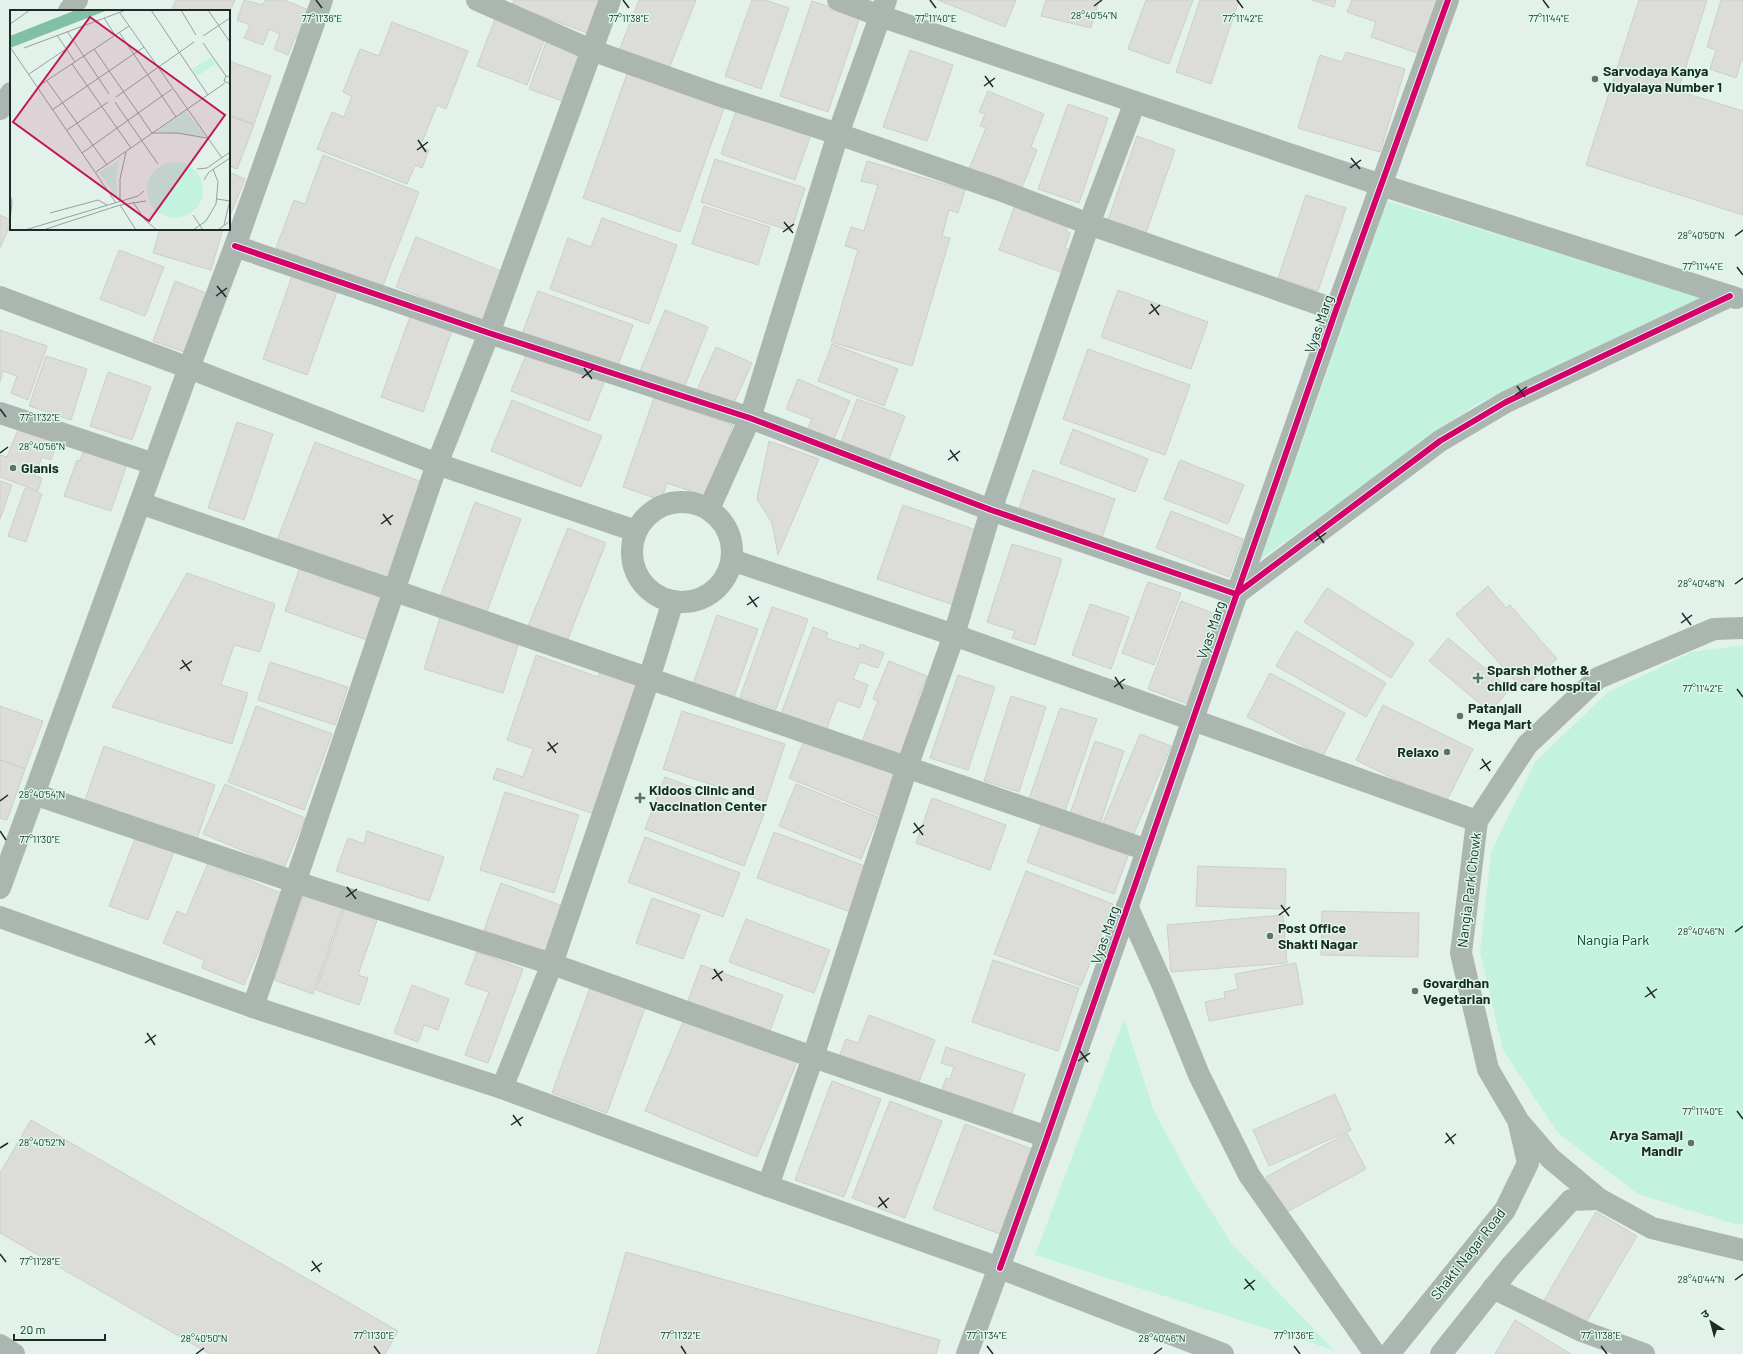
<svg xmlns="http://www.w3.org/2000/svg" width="1743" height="1354" viewBox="0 0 1743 1354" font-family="Barlow,'Noto Sans Devanagari',sans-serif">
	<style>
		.green { fill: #c3f3de }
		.building { fill: #dcddd9; stroke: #cdcecb }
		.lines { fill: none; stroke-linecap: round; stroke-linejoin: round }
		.minor { stroke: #abb6b1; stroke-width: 22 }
		.cycleway-casing { stroke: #dbf9eb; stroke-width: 8 }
		.cycleway { stroke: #d6006c; stroke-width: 6 }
		.ticks { fill: none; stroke: #1e2a25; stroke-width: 1.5 }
		.poi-dot { fill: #63706a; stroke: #dbf9eb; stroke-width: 1.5 }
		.labels { text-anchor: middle; stroke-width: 3; stroke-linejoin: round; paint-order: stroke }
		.poi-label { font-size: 14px; font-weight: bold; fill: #1e2a25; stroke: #dbf9eb; text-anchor: start }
		.street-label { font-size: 14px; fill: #1e2a25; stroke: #dbf9eb }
		.park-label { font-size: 14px; fill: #004833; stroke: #dbf9eb }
		.inset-road { fill: none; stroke: #94a29b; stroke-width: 1 }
		.view { fill: #c2185b; fill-opacity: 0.15; stroke: #c2185b; stroke-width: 2 }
		.inset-edge { fill: none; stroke: #1e2a25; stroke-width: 2 }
		.ticks-label { font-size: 10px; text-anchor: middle; fill: #1e2a25; stroke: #dbf9eb; stroke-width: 3; stroke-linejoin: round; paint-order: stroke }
	</style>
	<rect width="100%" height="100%" fill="#e2f2ea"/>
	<!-- green -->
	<g class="green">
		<polygon points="1387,201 1702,297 1475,405 1261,559"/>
		<polygon points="1743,645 1743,1224 1734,1224 1638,1194 1558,1133 1503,1050 1480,952 1491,852 1535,762 1608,692 1692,652"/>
		<polygon points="1124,1019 1154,1111 1192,1181 1232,1244 1334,1350 1035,1255"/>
	</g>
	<!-- building -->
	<g class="building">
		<polygon points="176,0 235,0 229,13 229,11 171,11"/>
		<polygon points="244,0 263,5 265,0 284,0 316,13 305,41 295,37 288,55 274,49 280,34 269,29 263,45 244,38 250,25 237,20"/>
		<polygon points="514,0 606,0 593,35 512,5"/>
		<polygon points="639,0 696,0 667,74 617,56"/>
		<polygon points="752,0 765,0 789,8 761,89 725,76"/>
		<polygon points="938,0 1016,0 1005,27"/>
		<polygon points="1046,0 1099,0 1091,28 1041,16"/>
		<polygon points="1146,0 1193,0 1169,64 1128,49"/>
		<polygon points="1200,0 1239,0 1211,84 1176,72"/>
		<polygon points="1312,0 1336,0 1334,7"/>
		<polygon points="1352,0 1440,0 1420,54 1371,37 1376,22 1347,12"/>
		<polygon points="1639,0 1707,0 1678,91 1743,111 1743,215 1586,165"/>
		<polygon points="1721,0 1743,0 1743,61 1741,61 1736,78 1710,69 1716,50 1707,47"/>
		<polygon points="812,1 860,17 828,112 780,96"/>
		<polygon points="495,19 545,38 527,85 477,66"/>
		<polygon points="392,22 468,51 446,109 437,105 420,147 429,150 422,168 415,165 407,184 317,149 332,112 344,117 352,96 343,92 360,49 379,56"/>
		<polygon points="547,40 586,54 568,103 529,89"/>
		<polygon points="910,50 953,65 927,141 883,127"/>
		<polygon points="1346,52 1405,69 1380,152 1298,128 1320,55 1342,62"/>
		<polygon points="229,61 271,76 254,124 229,115"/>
		<polygon points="628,71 725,105 680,232 583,198"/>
		<polygon points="988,91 1044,114 1031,147 1037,150 1021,190 969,169 986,128 980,126 985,114 979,112"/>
		<polygon points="1068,104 1108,118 1079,203 1038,189"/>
		<polygon points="737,108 811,134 795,180 721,154"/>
		<polygon points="229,116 254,125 237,169 229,166"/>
		<polygon points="1137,136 1175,150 1146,233 1108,220"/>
		<polygon points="323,155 419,192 382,288 276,248 294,200 305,204"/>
		<polygon points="715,159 805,188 791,231 701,202"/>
		<polygon points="867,161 965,190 958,213 949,210 942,236 950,238 912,366 831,342 858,250 845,246 851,227 864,231 878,185 861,181"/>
		<polygon points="229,172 245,179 229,218"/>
		<polygon points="1306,195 1346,208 1318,291 1278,278"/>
		<polygon points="1015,205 1068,225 1066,231 1070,233 1065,248 1078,253 1069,275 999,250"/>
		<polygon points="704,206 770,227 758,265 692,244"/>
		<polygon points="0,215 11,220 11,223 0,248"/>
		<polygon points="602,218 677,245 649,324 550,289 568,238 591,247"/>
		<polygon points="160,229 223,229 211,270 153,253"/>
		<polygon points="416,237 509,274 490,324 396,287"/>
		<polygon points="119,250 164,267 145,316 100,299"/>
		<polygon points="293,273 338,289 307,375 263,359"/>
		<polygon points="175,281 214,296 193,355 153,341"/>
		<polygon points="1118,290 1208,322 1191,369 1101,337"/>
		<polygon points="538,291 633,325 616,371 521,337"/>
		<polygon points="665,310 708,327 682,393 638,376"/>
		<polygon points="411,314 453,328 423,412 381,397"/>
		<polygon points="0,330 47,346 28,400 11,393 17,376 3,371 0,382"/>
		<polygon points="832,344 898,369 884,406 818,381"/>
		<polygon points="716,347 752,363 733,405 697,390"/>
		<polygon points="1088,349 1190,385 1165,455 1063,419"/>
		<polygon points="528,350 605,380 589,421 511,391"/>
		<polygon points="46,356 87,369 71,420 29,406"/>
		<polygon points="108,372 151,387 132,440 90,426"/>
		<polygon points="798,379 850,401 832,443 806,432 812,419 786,409"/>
		<polygon points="654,398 733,425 708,497 667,483 661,500 623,487"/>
		<polygon points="857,399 905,416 888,462 840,445"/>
		<polygon points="512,400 602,436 581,487 491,451"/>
		<polygon points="237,422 273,434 244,520 208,508"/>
		<polygon points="19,427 58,442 51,460 42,457 35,476 42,478 38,491 0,477 0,455 7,457"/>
		<polygon points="1073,429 1148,459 1135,492 1060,463"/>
		<polygon points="769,441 819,459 778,555 772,523 757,499"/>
		<polygon points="315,442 425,483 387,584 276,543"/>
		<polygon points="85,446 128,461 111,511 64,496 77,460 80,461"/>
		<polygon points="1180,460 1244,485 1228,524 1164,499"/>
		<polygon points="1033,470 1115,499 1100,543 1017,514"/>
		<polygon points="0,481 12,485 0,519"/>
		<polygon points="25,488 42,494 26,542 8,536"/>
		<polygon points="475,502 521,519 485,617 439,600"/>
		<polygon points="903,505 982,532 957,606 877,579"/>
		<polygon points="1171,511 1243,539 1229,577 1156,548"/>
		<polygon points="568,528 606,543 567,641 528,626"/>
		<polygon points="1012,544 1062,559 1035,645 1012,638 1015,631 987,622"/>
		<polygon points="300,567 382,595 367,640 285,611"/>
		<polygon points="187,573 275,604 260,652 234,645 221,685 248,693 232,744 112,707"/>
		<polygon points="1148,582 1181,593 1154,665 1122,653"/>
		<polygon points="1488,586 1506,608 1510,605 1557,659 1522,689 1456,614"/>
		<polygon points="1327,588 1414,643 1391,678 1304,622"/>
		<polygon points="1181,601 1221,616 1188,704 1148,689"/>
		<polygon points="1090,604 1129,617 1111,669 1072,655"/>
		<polygon points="772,607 808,619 776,709 740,697"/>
		<polygon points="717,615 758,629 734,697 693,684"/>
		<polygon points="440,618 519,642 503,693 424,669"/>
		<polygon points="813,627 828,633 826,638 859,649 860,644 884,653 878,668 860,662 853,679 868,685 860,708 837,700 826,731 781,714"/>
		<polygon points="1296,631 1386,683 1366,717 1276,666"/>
		<polygon points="1448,638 1510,689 1490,712 1429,661"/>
		<polygon points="536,655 598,677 602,665 642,679 594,814 493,779 497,768 523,777 533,749 507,740"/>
		<polygon points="889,661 927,676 918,699 924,702 900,759 861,744 878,701 873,699"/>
		<polygon points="270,662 348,687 335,725 258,700"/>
		<polygon points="1270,673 1345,713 1323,756 1247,717"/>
		<polygon points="958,675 995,687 968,770 930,758"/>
		<polygon points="1011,696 1046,707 1019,792 984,781"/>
		<polygon points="1383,705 1473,749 1445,804 1356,760"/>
		<polygon points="0,706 43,721 25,769 0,760"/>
		<polygon points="256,706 332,734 304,810 228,782"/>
		<polygon points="1060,708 1097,719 1065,811 1029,799"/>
		<polygon points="682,711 785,744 766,802 663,769"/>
		<polygon points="1140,734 1171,746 1133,836 1103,823"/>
		<polygon points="806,736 902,776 884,817 789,778"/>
		<polygon points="1095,741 1124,751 1100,824 1070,814"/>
		<polygon points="104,746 215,785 197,839 85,800"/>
		<polygon points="0,760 25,769 7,820 0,818"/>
		<polygon points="665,777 764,814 744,866 645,829"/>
		<polygon points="225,784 305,818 284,868 203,834"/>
		<polygon points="796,784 878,817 861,859 779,826"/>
		<polygon points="505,792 579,815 554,893 480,870"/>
		<polygon points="932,798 1006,825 990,870 916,843"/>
		<polygon points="1043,819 1130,851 1114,894 1027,862"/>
		<polygon points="138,831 176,846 148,920 109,906"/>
		<polygon points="367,831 444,857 429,901 336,871 348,838 364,844"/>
		<polygon points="774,832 870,868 853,913 757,878"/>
		<polygon points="645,837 740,873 723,917 628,882"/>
		<polygon points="208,863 283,894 244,985 202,968 204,960 163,943 177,911 186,915"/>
		<polygon points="1198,866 1286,869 1285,909 1196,906"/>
		<polygon points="1026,871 1113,904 1081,986 994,954"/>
		<polygon points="501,883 571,909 545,952 484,930"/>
		<polygon points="304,893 343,907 313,994 274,980"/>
		<polygon points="652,898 700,915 683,959 636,943"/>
		<polygon points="344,909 377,920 358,975 368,978 359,1005 316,990"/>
		<polygon points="1322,911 1419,913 1418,957 1321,955"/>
		<polygon points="1283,915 1287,963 1171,972 1167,925"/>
		<polygon points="746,919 830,950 814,993 729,962"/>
		<polygon points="477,952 523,969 488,1063 465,1055 489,992 465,984"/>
		<polygon points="993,960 1079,988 1058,1051 972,1022"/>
		<polygon points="1296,963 1303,1004 1209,1021 1205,1002 1225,998 1224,992 1238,989 1235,974"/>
		<polygon points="701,965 783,995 767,1039 685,1009"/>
		<polygon points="412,985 449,999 438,1030 424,1025 418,1042 394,1033"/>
		<polygon points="591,985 646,1005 607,1113 552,1093"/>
		<polygon points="686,1015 797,1062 757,1157 645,1111"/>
		<polygon points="869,1015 935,1040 917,1087 839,1057 846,1039 858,1043"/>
		<polygon points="946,1047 1025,1074 1010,1119 940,1095 946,1078 950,1079 954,1067 941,1063"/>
		<polygon points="832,1081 881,1099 844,1197 795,1180"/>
		<polygon points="1335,1094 1351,1130 1269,1166 1253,1130"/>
		<polygon points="890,1101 942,1121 905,1218 852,1198"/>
		<polygon points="31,1120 398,1331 385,1354 210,1354 0,1233 0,1173"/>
		<polygon points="965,1124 1032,1149 1000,1234 933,1209"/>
		<polygon points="1347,1133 1366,1169 1285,1213 1266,1177"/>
		<polygon points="1596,1212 1637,1236 1584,1326 1543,1302"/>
		<polygon points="626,1252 940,1340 936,1354 597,1354"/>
		<polygon points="1515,1320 1571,1354 1495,1354"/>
	</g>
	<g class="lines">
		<!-- minor -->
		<g class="minor">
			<polyline points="477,0 591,50 718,95 838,134 997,189 1089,224 1336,310"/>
			<polyline points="838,0 880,16 1381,185 1736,298"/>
			<polyline points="69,11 77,0"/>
			<polyline points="0,109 11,93"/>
			<polyline points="235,246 489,333 750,418 991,510 1236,594 1440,441 1506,402 1730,296"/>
			<polyline points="0,297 189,368 437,464 636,531"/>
			<polyline points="0,413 154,464"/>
			<circle cx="682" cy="552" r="50"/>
			<polyline points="140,503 1147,850"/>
			<polyline points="709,509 750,418 838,134 886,0"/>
			<polyline points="732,560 954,635 1477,821"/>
			<polyline points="1743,628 1714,629 1598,678 1527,745 1477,821 1461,953 1488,1069 1519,1122 1550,1158 1599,1199 1652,1228 1743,1250"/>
			<polyline points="34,794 295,882 552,964 813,1057 1047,1137"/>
			<polyline points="0,888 189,368 235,246 322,0"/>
			<polyline points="1127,906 1163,986 1199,1075 1249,1175 1375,1354"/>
			<polyline points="0,917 253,1007 502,1088 768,1186 1000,1268 1223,1354"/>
			<polyline points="253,1007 437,464 489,333 610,0"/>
			<polyline points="502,1088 552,964 649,679 673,601"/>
			<polyline points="768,1186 813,1057 907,767 954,635 991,510 1089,224 1135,102"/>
			<polyline points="1493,1288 1582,1331 1644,1354"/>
			<polyline points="0,1345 14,1354"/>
			<polyline points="967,1354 1047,1137 1336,310 1448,0"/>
			<polyline points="1389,1354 1505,1210 1528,1163 1519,1124"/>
			<polyline points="1441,1354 1511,1266 1571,1200 1599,1199"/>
		</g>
		<defs>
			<g id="cycleway">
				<polyline points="235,246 489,333 750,418 991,510 1236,594 1440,441 1506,402 1730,296"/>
				<polyline points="1000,1268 1047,1137 1336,310 1448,0"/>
			</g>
		</defs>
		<!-- cycleway casing -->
		<use href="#cycleway" class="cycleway-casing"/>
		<!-- cycleway -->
		<use href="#cycleway" class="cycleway"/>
	</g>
	<!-- ticks -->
	<path class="ticks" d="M316 0 322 8M623 0 629 8M930 0 936 8M1237 0 1243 8M1543 0 1549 8M1094 6 1102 0M985 76 993 87M984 86 995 78M418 140 426 152M417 150 428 142M1351 158 1360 169M1350 168 1361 160M784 222 793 233M783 232 794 224M1735 236 1743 230M1737 267 1743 275M217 286 226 297M216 296 227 288M1151 304 1159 315M1149 314 1160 305M584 368 592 379M582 378 593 369M1517 386 1525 397M1515 395 1527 387M0 409 6 417M950 450 958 461M0 453 8 447M948 460 960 451M383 514 391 525M381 524 393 515M1316 532 1324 543M1315 541 1326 533M1735 584 1743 578M749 596 757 607M747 605 759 597M1682 613 1691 625M1681 623 1692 615M182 660 190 671M180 669 192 661M1115 677 1123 689M1114 687 1125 679M1737 689 1743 697M548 742 556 753M547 751 558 743M1482 759 1490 771M1480 769 1491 761M0 801 8 795M914 823 923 835M0 831 6 840M913 833 924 825M347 887 356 899M346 897 357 889M1281 905 1289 916M1279 915 1290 907M1735 932 1743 926M714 969 722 981M712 979 723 971M1647 987 1655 998M1645 997 1657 989M147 1033 155 1045M145 1043 156 1035M1080 1051 1088 1062M1078 1061 1090 1053M1737 1111 1743 1119M513 1115 521 1126M511 1125 523 1117M1446 1133 1454 1144M1445 1143 1456 1134M0 1148 8 1143M879 1197 887 1208M878 1207 889 1198M0 1254 6 1262M312 1261 320 1272M311 1271 322 1263M1245 1279 1254 1290M1735 1280 1743 1274M1244 1289 1255 1280M374 1346 380 1354M681 1346 686 1354M987 1346 993 1354M1294 1346 1300 1354M1601 1346 1607 1354M196 1354 204 1348M1154 1354 1162 1348"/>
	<!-- markers -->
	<g class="poi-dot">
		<circle cx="1595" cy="79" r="4"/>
		<circle cx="13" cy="468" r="4"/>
		<path d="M1476 672h4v4h4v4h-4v4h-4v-4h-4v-4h4z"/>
		<circle cx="1460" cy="716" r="4"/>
		<circle cx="1447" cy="752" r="4"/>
		<path d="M638 792h4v4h4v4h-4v4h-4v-4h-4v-4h4z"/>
		<circle cx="1270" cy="936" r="4"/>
		<circle cx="1415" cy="991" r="4"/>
		<circle cx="1691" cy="1143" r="4"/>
	</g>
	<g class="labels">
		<!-- poi labels -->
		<g class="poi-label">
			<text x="1603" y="76">Sarvodaya Kanya<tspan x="1603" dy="16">Vidyalaya Number 1</tspan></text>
			<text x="21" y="473">Gianis</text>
			<text x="1487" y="675">Sparsh Mother &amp;<tspan x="1487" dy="16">child care hospital</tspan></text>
			<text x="1468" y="713">Patanjali<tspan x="1468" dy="16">Mega Mart</tspan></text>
			<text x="1439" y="757" text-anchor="end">Relaxo</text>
			<text x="649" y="795">Kidoos Clinic and<tspan x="649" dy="16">Vaccination Center</tspan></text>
			<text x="1278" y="933">Post Office<tspan x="1278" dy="16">Shakti Nagar</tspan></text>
			<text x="1423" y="988">Govardhan<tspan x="1423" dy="16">Vegetarian</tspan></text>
			<text x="1683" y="1140" text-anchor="end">Arya Samaji<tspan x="1683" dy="16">Mandir</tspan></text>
		</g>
		<!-- street labels -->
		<g class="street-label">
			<text transform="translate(1319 324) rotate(-71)" y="5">Vyas Marg</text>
			<text transform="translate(1211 630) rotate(-71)" y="5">Vyas Marg</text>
			<text transform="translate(1469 890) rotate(-83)" y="5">Nangia Park Chowk</text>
			<text transform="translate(1105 935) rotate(-71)" y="5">Vyas Marg</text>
			<text transform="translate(1468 1254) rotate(-52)" y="5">Shakti Nagar Road</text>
		</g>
		<!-- park labels -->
		<g class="park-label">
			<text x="1613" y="945">Nangia Park</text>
		</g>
	</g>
	<!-- overview -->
	<g transform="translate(10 10)">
		<rect width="220" height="220" fill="#e2f2ea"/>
		<path d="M201 47 206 54 187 66 182 59ZM176 101 195 126 146 122ZM109 150 106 166 107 187 89 163ZM137 180a28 28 0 1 1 56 0a28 28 0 1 1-56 0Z" fill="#c3f3de"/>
		<path d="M66 0H98L0 38V26Z" fill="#81c0a6"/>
		<path class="inset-road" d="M141 0 198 85M171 0 186 25M198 0 220 32M110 3 212 148M94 8 105 25M0 14 20 0M57 21 99 84M109 22 166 107M47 25 65 52M193 26 220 8M193 33 216 66M0 37 106 193M14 38 116 0M84 39 142 123H167L197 128M62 54 121 138M19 64 56 39M220 67 216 66 214 71 220 74M37 71 97 155M27 77 119 16M106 87 184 32M105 92 148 154M42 100 134 37M57 120 98 92M72 143 162 79M187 159 197 158 220 142M86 162 215 73M194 170 199 162 220 148M0 185 2 192 0 211M207 189 220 191M110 191V169L116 142M123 192 135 210 147 220M110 195 126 220M40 203 88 190 97 195M183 205 193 220M214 215 220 190M15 220 128 186 134 181M33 220 110 195 136 191M183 220 196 211 206 194 208 172 203 159M208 220 220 211"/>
		<path class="view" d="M80 7 215 105 139 211 3 112Z"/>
		<rect width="220" height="220" class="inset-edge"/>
	</g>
	<g class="ticks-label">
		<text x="1094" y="19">28°40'54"N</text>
		<text x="322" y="22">77°11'36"E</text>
		<text x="629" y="22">77°11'38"E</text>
		<text x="936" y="22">77°11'40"E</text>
		<text x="1243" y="22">77°11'42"E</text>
		<text x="1549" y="22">77°11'44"E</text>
		<text x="1701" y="239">28°40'50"N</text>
		<text x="1703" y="270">77°11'44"E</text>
		<text x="40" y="421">77°11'32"E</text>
		<text x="42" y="450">28°40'56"N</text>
		<text x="1701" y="587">28°40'48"N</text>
		<text x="1703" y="692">77°11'42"E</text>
		<text x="42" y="798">28°40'54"N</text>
		<text x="40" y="843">77°11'30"E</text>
		<text x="1701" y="935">28°40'46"N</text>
		<text x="1703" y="1115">77°11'40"E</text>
		<text x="42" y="1146">28°40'52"N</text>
		<text x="40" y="1265">77°11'28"E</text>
		<text x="1701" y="1283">28°40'44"N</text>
		<text x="374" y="1339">77°11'30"E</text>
		<text x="681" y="1339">77°11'32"E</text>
		<text x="987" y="1339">77°11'34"E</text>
		<text x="1294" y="1339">77°11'36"E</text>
		<text x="1601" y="1339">77°11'38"E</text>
		<text x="204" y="1342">28°40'50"N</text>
		<text x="1162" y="1342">28°40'46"N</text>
	</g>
	<!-- north arrow -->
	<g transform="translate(1711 1322) rotate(324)" stroke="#dbf9eb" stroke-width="3" paint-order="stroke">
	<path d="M0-3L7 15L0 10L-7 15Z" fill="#1e2a25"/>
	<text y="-6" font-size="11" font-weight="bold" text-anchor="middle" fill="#1e2a25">उ</text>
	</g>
	<!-- scale -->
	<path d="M14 1334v6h91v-6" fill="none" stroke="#1e2a25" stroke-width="2"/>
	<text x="20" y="1334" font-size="12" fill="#1e2a25" stroke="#dbf9eb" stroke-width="3" paint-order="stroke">20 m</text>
</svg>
